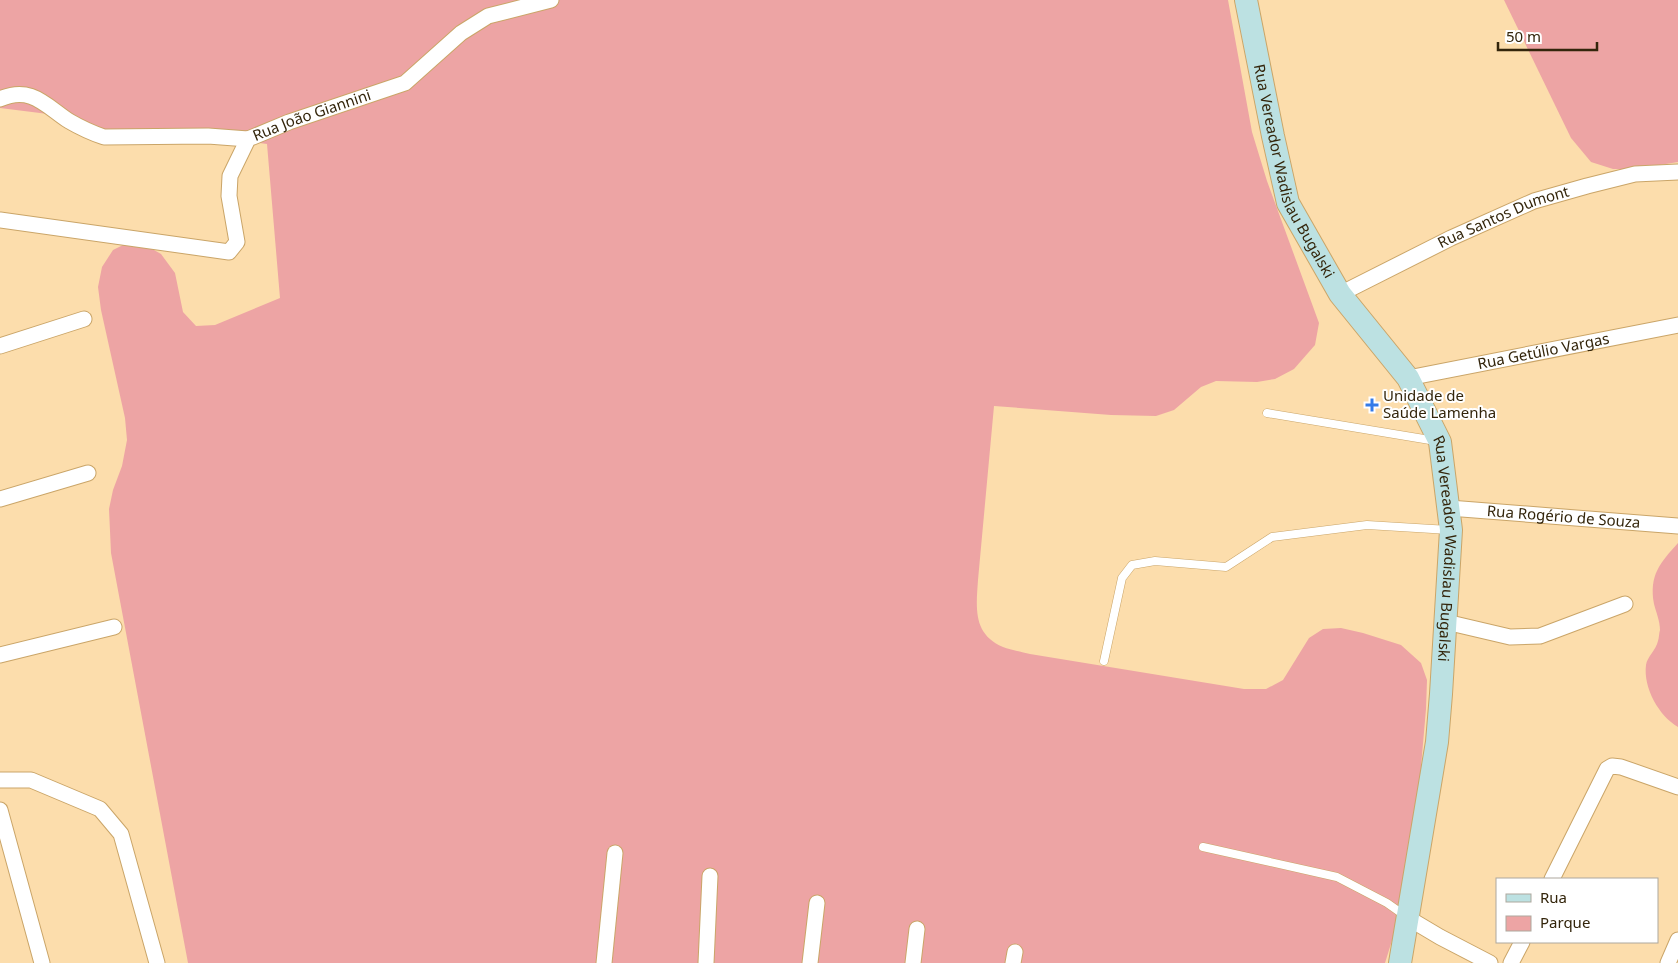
<svg xmlns="http://www.w3.org/2000/svg" width="1678" height="963" viewBox="0 0 1678 963" font-family="'Noto Sans',sans-serif">
	<style>
		.green { fill: #eda4a4 }
		.lines { fill: none; stroke-linecap: round; stroke-linejoin: round }
		.lane-casing { stroke: #caa568; stroke-width: 9 }
		.street-casing { stroke: #caa568; stroke-width: 17 }
		.secondary-casing { stroke: #caa568; stroke-width: 24 }
		.lane { stroke: #fff; stroke-width: 8 }
		.street { stroke: #fff; stroke-width: 15 }
		.secondary { stroke: #bce1e2; stroke-width: 22 }
		.poi-dot { fill: #347be8; stroke: #fff; stroke-width: 2 }
		.labels { text-anchor: middle; stroke-width: 4; stroke-linejoin: round; paint-order: stroke }
		.street-label { font-size: 15px; fill: #33250b; stroke: #fff }
		.poi-label { font-size: 15px; fill: #33250b; stroke: #fff; text-anchor: start }
	</style>
	<rect width="100%" height="100%" fill="#fcddac"/>
	<!-- green -->
	<g class="green">
		<path d="M0 0H1228L1252 132 1267 181 1319 323 1315 345 1294 369 1275 379 1257 382 1216 381 1201 387 1174 410 1156 416 1111 415 994 406 978 580C976 609 973 634 1003 647 1011 650 1022 652 1030 654L1244 689H1266L1283 680 1309 638 1323 629 1341 628 1363 633 1401 645 1421 663 1427 680 1426 709 1413 859 1398 921 1385 963H188L111 553 109 509 113 490 122 466 127 440 125 418 101 310 98 287 102 267 113 250 125 244 147 246 161 254 175 273 183 312 196 326 215 325 280 298 267 144 186 133 117 137 48 114 0 108Z"/>
		<polygon points="1504,0 1678,0 1678,162 1635,169 1613,169 1591,162 1571,138"/>
		<path d="M1678 543V727C1659 716 1643 688 1646 665 1647 657 1656 650 1658 641 1659 638 1659 633 1660 630 1660 621 1656 612 1654 604 1649 575 1660 563 1678 543Z"/>
	</g>
	<g class="lines">
		<defs>
			<g id="lane">
				<polyline points="1267,413 1436,441"/>
				<polyline points="1104,661 1122,578 1132,565 1155,561 1226,567 1272,537 1367,525 1449,530"/>
				<polyline points="1203,847 1337,877 1387,903 1404,915"/>
			</g>
			<g id="street">
				<path d="M0 99C31 85 46 106 69 121 81 128 92 133 104 137L208 136 248 139"/>
				<path id="s1" d="M0 220 229 252 237 242 229 196 230 176 248 139 289 122 405 83 461 33 488 16 551 0"/>
				<path id="s2" d="M1340 294 1451 238 1534 201 1587 186 1635 174 1678 172"/>
				<polyline points="0,346 84,319"/>
				<path id="s3" d="M1408 378 1678 325"/>
				<polyline points="0,499 88,473"/>
				<path id="s4" d="M1449 508 1678 526"/>
				<polyline points="1446,622 1510,637 1540,636 1625,604"/>
				<polyline points="0,655 114,627"/>
				<polyline points="0,780 31,780 100,809 121,834 157,963"/>
				<polyline points="0,810 42,963"/>
				<polyline points="1552,879 1607,769 1612,766 1621,767 1678,787"/>
				<polyline points="1408,918 1440,937 1490,963"/>
				<polyline points="604,963 615,853"/>
				<polyline points="706,963 710,876"/>
				<polyline points="810,963 817,903"/>
				<polyline points="913,963 917,929"/>
				<polyline points="1013,963 1015,952"/>
				<polyline points="1511,963 1522,942"/>
				<polyline points="1668,963 1678,940"/>
			</g>
			<g id="secondary">
				<path id="s5" d="M1246 0 1273 136 1288 203 1340 294 1408 378 1440 442 1451 530 1441 694 1437 742 1400 963"/>
			</g>
		</defs>
		<!-- lane casing -->
		<use href="#lane" class="lane-casing"/>
		<!-- street casing -->
		<use href="#street" class="street-casing"/>
		<!-- secondary casing -->
		<use href="#secondary" class="secondary-casing"/>
		<!-- lane -->
		<use href="#lane" class="lane"/>
		<!-- street -->
		<use href="#street" class="street"/>
		<!-- secondary -->
		<use href="#secondary" class="secondary"/>
	</g>
	<!-- markers -->
	<path class="poi-dot" d="M1369.5 397.5h5v5h5v5h-5v5h-5v-5h-5v-5h5z"/>
	<g class="labels">
		<!-- street labels -->
		<g class="street-label">
			<text dy="5" stroke="none"><textPath href="#s1" startOffset="420">Rua João Giannini</textPath></text>
			<text dy="5" stroke="none"><textPath href="#s5" startOffset="179">Rua Vereador Wadislau Bugalski</textPath></text>
			<text dy="5" stroke="none"><textPath href="#s2" startOffset="181">Rua Santos Dumont</textPath></text>
			<text dy="5" stroke="none"><textPath href="#s3" startOffset="138">Rua Getúlio Vargas</textPath></text>
			<text dy="5" stroke="none"><textPath href="#s4" startOffset="115">Rua Rogério de Souza</textPath></text>
			<text dy="5" stroke="none"><textPath href="#s5" startOffset="599">Rua Vereador Wadislau Bugalski</textPath></text>
		</g>
		<!-- poi labels -->
		<g class="poi-label">
			<text x="1383" y="401">Unidade de<tspan x="1383" dy="17">Saúde Lamenha</tspan></text>
		</g>
	</g>
	<!-- legend -->
	<rect x="1496" y="878" width="162" height="65" fill="#ffffff" stroke="#ada89d"/>
	<rect x="1506" y="894" width="25" height="8" fill="#bce1e2" stroke="#ada89d"/>
	<text x="1540" y="903" font-size="15" fill="#33250b">Rua</text>
	<rect x="1506" y="916" width="25" height="15" fill="#eda4a4" stroke="#ada89d"/>
	<text x="1540" y="928" font-size="15" fill="#33250b">Parque</text>
	<!-- scale -->
	<path d="M1498 42v8h99v-8" fill="none" stroke="#33250b" stroke-width="2.5"/>
	<text x="1506" y="42" font-size="15" fill="#33250b" stroke="#ffffff" stroke-width="4" paint-order="stroke">50 m</text>
</svg>
